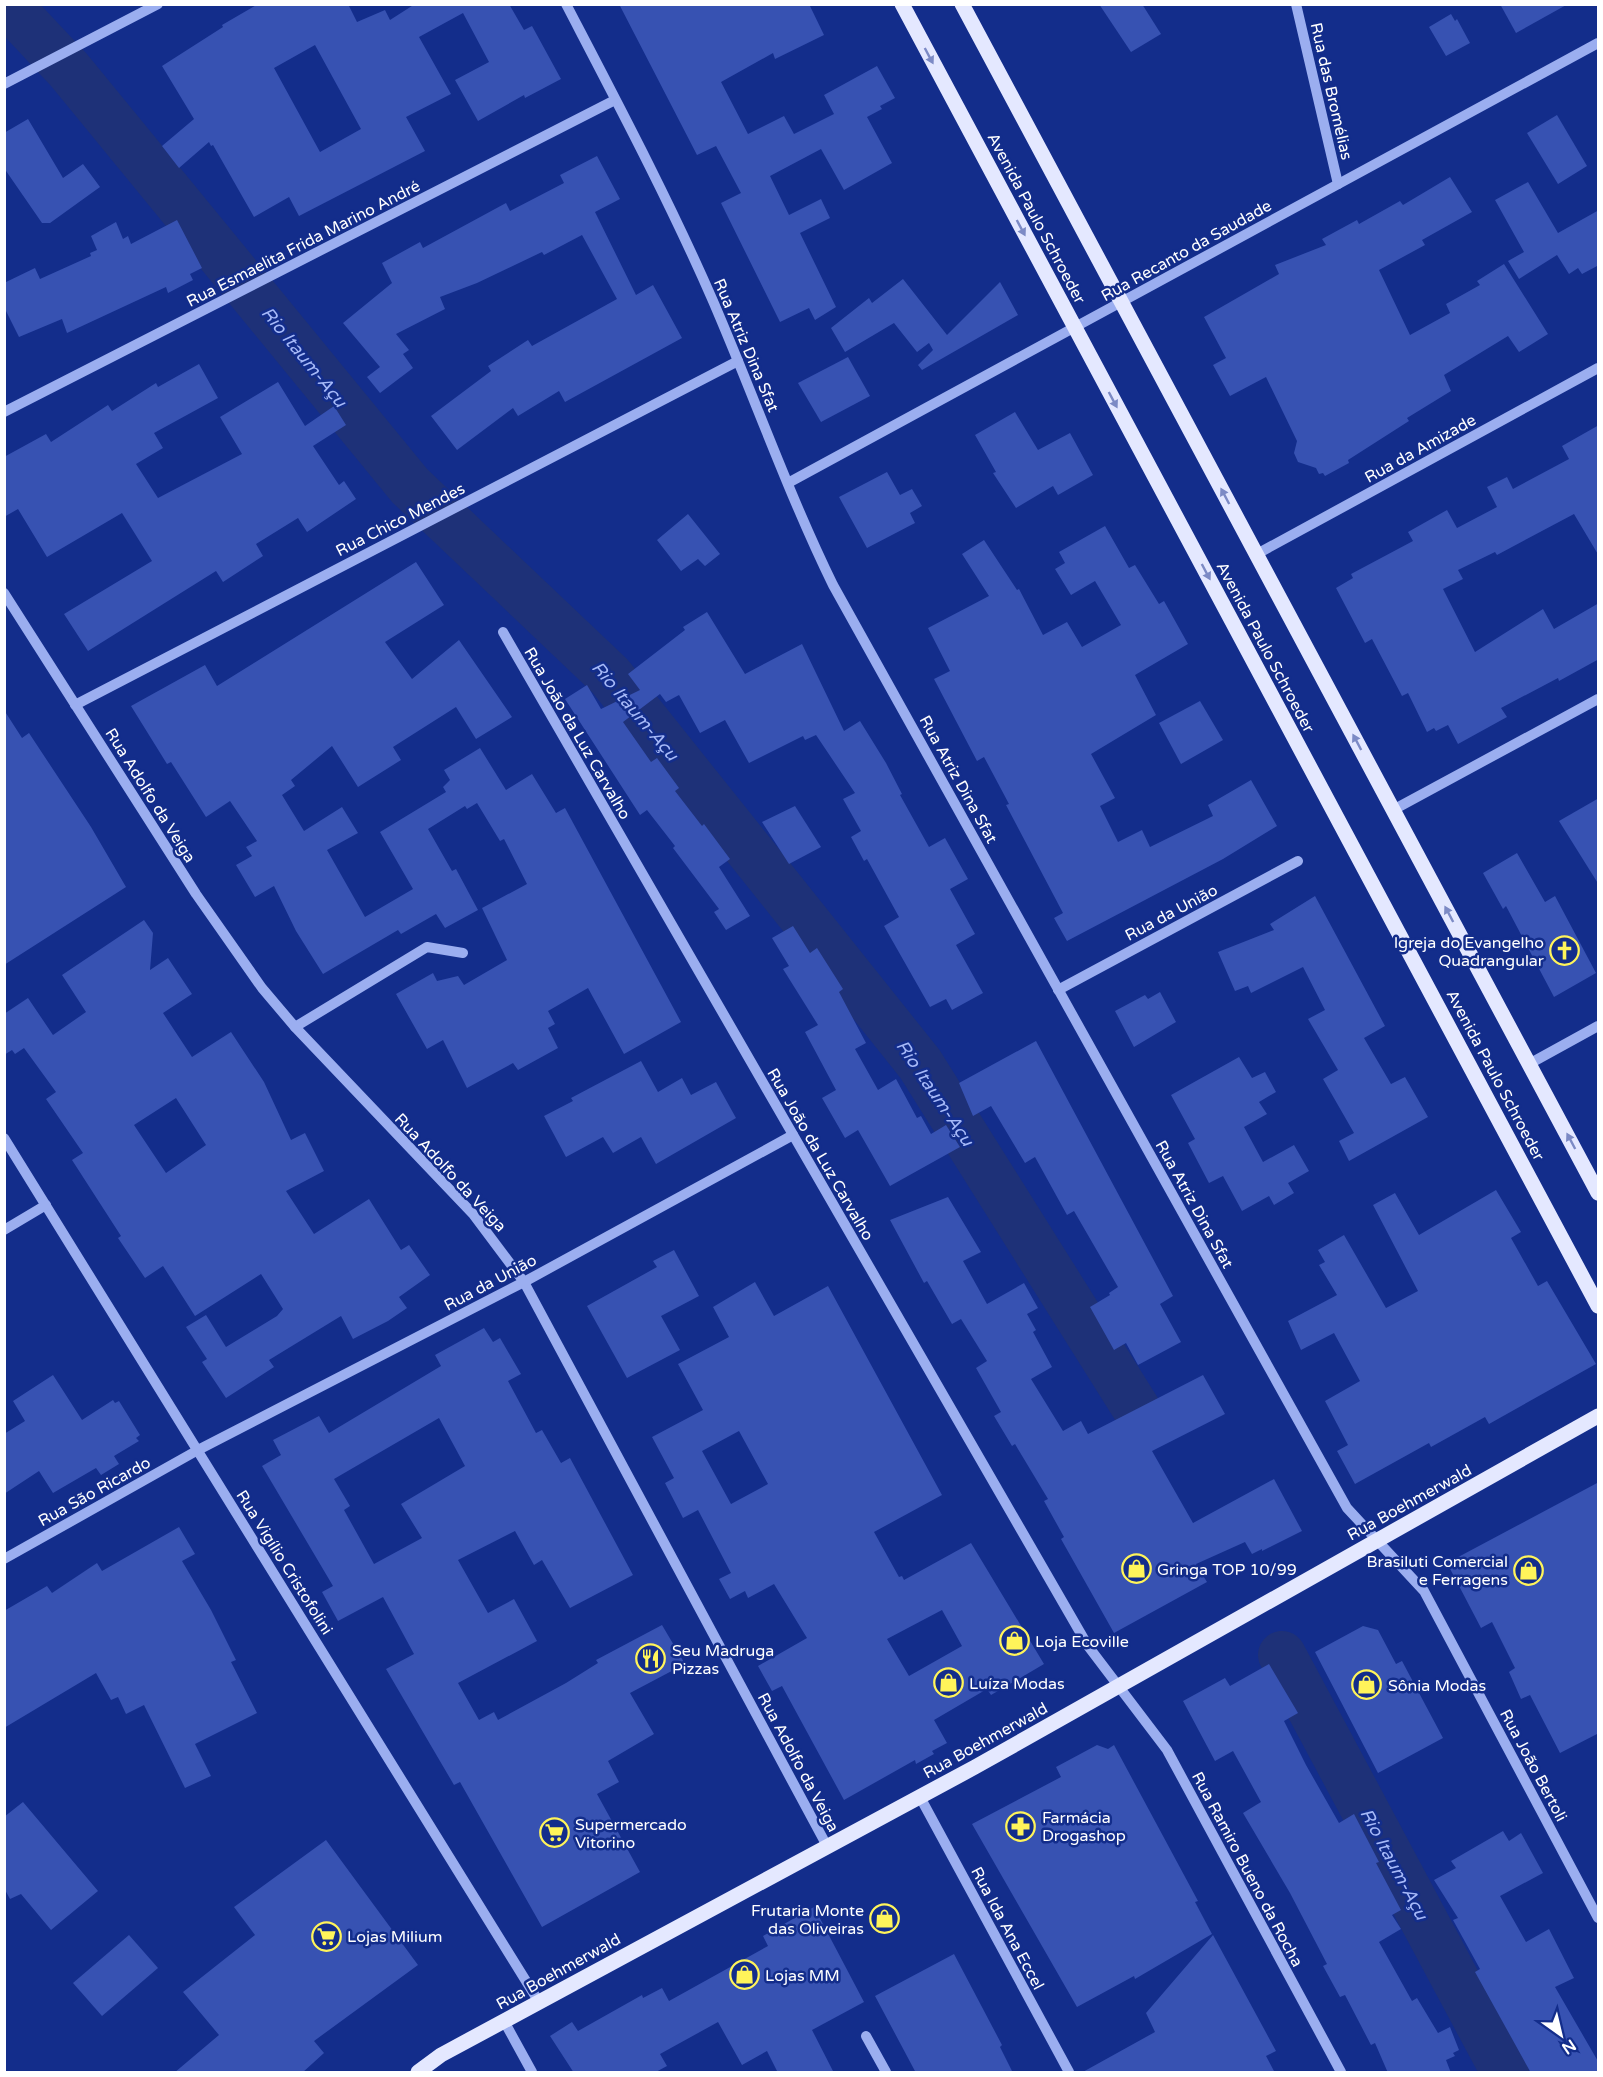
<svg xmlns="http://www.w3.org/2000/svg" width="1603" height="2077" viewBox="0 0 1603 2077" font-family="'Varela Round',sans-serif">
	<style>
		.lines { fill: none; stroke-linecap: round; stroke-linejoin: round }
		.river { stroke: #1e3178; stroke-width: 48 }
		.building { fill: #3752b2; fill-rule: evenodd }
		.minor { stroke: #9baef0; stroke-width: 10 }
		.major { stroke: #e4e8ff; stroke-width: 15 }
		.oneway { fill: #7c8ac5 }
		.labels { text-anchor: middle; stroke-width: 5; stroke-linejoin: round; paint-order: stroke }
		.street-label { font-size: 16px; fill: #fff; stroke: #132d8b }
		.poi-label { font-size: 16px; fill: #fff; stroke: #132d8b; text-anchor: start }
		.water-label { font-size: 18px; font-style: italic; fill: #a6b9f8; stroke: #132d8b }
	</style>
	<rect width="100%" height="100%" fill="#132d8b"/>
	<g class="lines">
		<!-- river -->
		<g class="river">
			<polyline points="7,4 69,70 410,486 610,676 920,1064 1144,1421"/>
			<polyline points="1282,1655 1505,2072"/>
		</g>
	</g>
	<!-- building -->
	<g class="building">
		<path d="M258 4H348L357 22 385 10 390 20 415 4H509L524 30 532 26 561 79 525 98 524 95 478 121 455 80 489 62 463 13 419 37 451 94 406 117 425 151 299 216 289 197 254 217 213 145 211 146 209 142 179 168 162 146 194 119 162 66 223 27 222 25ZM315 45 361 129 320 152 274 68Z"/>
		<polygon points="619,4 809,4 824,35 775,59 773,53 721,82 748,134 784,116 794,134 834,114 824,95 877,66 895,98 880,106 882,109 867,117 892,163 844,190 821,149 770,176 789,215 821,199 830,218 800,233 836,307 815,320 809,308 780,322 721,203 741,193 716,146 697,155"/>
		<polygon points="1099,4 1142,4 1161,34 1131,52"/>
		<polygon points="1500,4 1568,4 1516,33"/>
		<polygon points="1451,14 1455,21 1457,19 1470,43 1446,56 1429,27"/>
		<polygon points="1557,115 1587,166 1558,184 1527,133"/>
		<polygon points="28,119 63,178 83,164 100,187 50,223 42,223 4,168 4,133"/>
		<polygon points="597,156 620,199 595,212 636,295 653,285 682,338 565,402 559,391 518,416 513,408 457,450 431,416 491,371 488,366 528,340 532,346 617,299 582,235 544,255 542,252 477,283 440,297 445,309 396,334 409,350 403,354 413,368 380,393 367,377 380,367 343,323 392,283 382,263 420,242 423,248 506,203 510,211 564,183 560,175"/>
		<polygon points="1450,177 1472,212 1422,240 1425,245 1379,270 1410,335 1450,313 1446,304 1480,285 1477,281 1504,264 1548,334 1519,352 1508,336 1444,375 1451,391 1407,418 1409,421 1348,460 1349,463 1325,476 1323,473 1319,474 1316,468 1298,462 1294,453 1297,441 1266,377 1230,396 1213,365 1226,358 1204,317 1279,274 1275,265 1326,245 1322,239 1357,220 1359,224 1400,201 1403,205"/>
		<polygon points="1528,182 1558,233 1599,210 1599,265 1582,274 1578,268 1569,274 1557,255 1519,279 1508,261 1524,252 1495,200"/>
		<polygon points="177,220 202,268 190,274 193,280 168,293 166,287 67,333 62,319 19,337 4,307 4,283 35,268 40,279 91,256 90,253 97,250 91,236 116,222 123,239 128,236 131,244"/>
		<polygon points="903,279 947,335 1000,282 1018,315 922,370 918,365 933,350 929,343 917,352 894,323 845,352 831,328 869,298 872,303"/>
		<polygon points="848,357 870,396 821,422 798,383"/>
		<polygon points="199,364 218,398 154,433 163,448 136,464 158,498 242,454 220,417 278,382 305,426 334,406 346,425 313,446 339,485 344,481 356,499 307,532 298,518 256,544 263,556 223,582 216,571 88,651 64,614 152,561 122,513 47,557 18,509 4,517 4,457 46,434 51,442 108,405 112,411 156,383 158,387"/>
		<polygon points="1015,412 1038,450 1070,433 1093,475 1058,495 1053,486 1016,508 993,473 996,472 975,435"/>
		<polygon points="1599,425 1599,556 1574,514 1497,555 1495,552 1458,570 1463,579 1443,589 1475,652 1543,609 1554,629 1599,603 1599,659 1559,681 1558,678 1501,708 1507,717 1458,744 1448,725 1436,731 1434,728 1427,732 1408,693 1402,696 1372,639 1365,643 1336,588 1353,578 1351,574 1413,541 1408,532 1447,510 1457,528 1497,507 1487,487 1507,477 1513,489 1569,459 1562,446"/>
		<polygon points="887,472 900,495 912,489 922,506 910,513 915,523 867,548 839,497"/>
		<polygon points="688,514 720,554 705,566 698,559 681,571 657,540"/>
		<polygon points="1105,526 1129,568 1135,565 1159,604 1164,601 1188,644 1135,675 1156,715 1091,754 1115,798 1100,806 1118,842 1142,830 1150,847 1213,816 1208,805 1251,780 1277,826 1223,859 1067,941 1054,918 1063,913 1006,805 1009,804 984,757 977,761 934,679 950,671 928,628 989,596 962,554 984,540 1017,590 1019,589 1043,635 1067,622 1082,647 1121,625 1095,581 1071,595 1055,569 1065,563 1059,552"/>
		<polygon points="416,562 444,605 385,642 412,679 459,640 512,717 476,739 456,707 393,747 401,760 358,787 332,746 291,780 295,786 282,795 304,831 342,807 358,833 327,850 365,917 413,889 380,832 446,792 443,787 450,780 444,770 480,748 506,790 532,774 556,813 565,808 681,1022 624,1054 588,988 548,1011 555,1024 548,1028 558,1048 518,1070 513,1063 467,1088 443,1040 427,1049 396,994 433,973 437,981 458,976 464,985 507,960 482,908 527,884 504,839 500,841 477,803 467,809 465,806 428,829 452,871 456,869 478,910 445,928 436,914 401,934 398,930 323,974 296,931 274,886 255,897 236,865 252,856 246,847 257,841 230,801 206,817 171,762 167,764 131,706 205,665 217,686"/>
		<polygon points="707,612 745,674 802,644 844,731 860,721 886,763 902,794 900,795 929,847 945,838 968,879 950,889 975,934 956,945 983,993 952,1010 946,999 930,1007 884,926 899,917 867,859 864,861 851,837 861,831 843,799 855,793 816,735 805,740 803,736 749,763 725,720 700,733 679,695 666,702 660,694 623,722 651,762 657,758 679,788 675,791 702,826 704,824 730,859 719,867 750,916 726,930 714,912 719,909 673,848 675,846 647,810 640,815 565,699 587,685 601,709 640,690 628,674 685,630 683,627"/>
		<polygon points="1200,701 1223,740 1181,764 1159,723"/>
		<polygon points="4,710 22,738 29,733 91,827 126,887 4,965"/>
		<polygon points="1599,798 1599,885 1559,821"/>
		<polygon points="795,806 821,847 789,864 762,822"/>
		<polygon points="1517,853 1545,902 1555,896 1596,973 1554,997 1506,906 1503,909 1483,873"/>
		<polygon points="1315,896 1385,1026 1364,1038 1391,1084 1405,1077 1428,1117 1349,1161 1339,1141 1354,1133 1323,1079 1338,1070 1308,1019 1325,1010 1303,967 1251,993 1248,986 1235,991 1218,952 1274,930 1270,924"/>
		<path d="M144 920 153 933 150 970 168 958 192 994 163 1013 192 1057 231 1032 264 1082 291 1140 305 1133 324 1171 286 1191 314 1234 369 1199 401 1250 409 1245 430 1275 399 1297 407 1308 388 1321 353 1339 341 1316 269 1360 274 1367 226 1398 202 1362 207 1359 186 1327 206 1315 226 1347 277 1316 283 1309 261 1274 195 1316 163 1266 145 1278 118 1238 121 1236 72 1160 83 1153 46 1099 56 1092 24 1048 15 1054 12 1050 4 1055V1014L28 998 53 1035 86 1012 62 975ZM176 1098 206 1145 166 1173 134 1125Z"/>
		<polygon points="793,926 810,953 817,948 843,989 839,992 866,1043 855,1049 878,1090 896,1079 917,1118 921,1116 931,1134 946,1125 960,1147 890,1186 858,1130 845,1138 822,1098 836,1090 805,1032 818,1025 783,969 789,966 772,938"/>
		<polygon points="1160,992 1176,1022 1134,1047 1115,1011 1145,995 1148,999"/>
		<polygon points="1036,1041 1173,1296 1160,1304 1181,1342 1138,1365 1126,1343 1114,1350 1090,1307 1110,1295 1109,1293 1118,1287 1074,1211 1067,1215 1035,1157 1025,1163 991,1106 973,1116 959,1083"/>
		<polygon points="1239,1057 1252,1078 1265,1072 1276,1092 1259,1102 1267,1114 1244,1127 1263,1162 1294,1145 1309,1171 1288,1183 1294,1193 1274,1205 1269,1196 1242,1211 1223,1176 1209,1183 1188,1143 1195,1139 1171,1095"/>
		<polygon points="641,1061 658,1092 682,1078 691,1095 716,1082 736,1118 656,1164 641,1137 613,1153 603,1137 566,1157 544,1116 573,1101 571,1098"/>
		<polygon points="1496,1190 1521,1232 1511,1238 1538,1286 1547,1281 1596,1364 1489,1424 1485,1417 1431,1447 1429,1443 1355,1484 1337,1451 1348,1445 1325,1401 1360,1381 1334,1333 1301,1350 1288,1321 1337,1295 1319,1265 1325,1262 1318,1250 1344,1235 1386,1308 1418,1291 1373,1205 1395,1193 1419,1235"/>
		<polygon points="948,1197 981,1252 963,1261 987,1304 1024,1283 1038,1308 1027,1314 1036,1330 1033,1332 1052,1367 1031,1379 1063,1431 1081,1421 1088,1434 1203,1375 1225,1414 1152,1451 1193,1523 1274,1479 1302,1531 1262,1551 1262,1549 1252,1554 1245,1542 1196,1564 1207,1582 1114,1633 1061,1539 1064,1537 1044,1501 1048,1499 1015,1444 1012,1446 994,1416 1001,1412 976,1368 987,1361 961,1319 952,1324 927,1281 924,1283 890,1220"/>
		<polygon points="674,1250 699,1296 661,1316 680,1350 627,1378 587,1306 657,1267 653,1261"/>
		<path d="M755 1282 774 1316 828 1286 942 1495 874 1532 899 1577 902 1576 904 1580 971 1543 1044 1664 991 1695 987 1689 934 1720 947 1743 932 1751 934 1754 916 1764 915 1760 844 1800 782 1686 772 1691 758 1666 807 1638 774 1584 748 1598 745 1591 730 1599 719 1579 731 1573 698 1510 683 1518 665 1483 674 1478 652 1437 703 1410 678 1364 729 1337 713 1307ZM739 1431 768 1484 731 1504 702 1451ZM942 1610 962 1646 909 1676 887 1639Z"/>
		<path d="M484 1328 493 1342 500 1338 521 1374 508 1381 536 1433 542 1430 561 1463 570 1458 633 1575 570 1608 542 1560 534 1565 515 1531 458 1560 488 1613 514 1599 537 1641 458 1683 479 1720 494 1712 498 1720 566 1683 598 1663 596 1660 662 1625 685 1664 630 1693 654 1734 608 1761 619 1782 597 1794 640 1872 542 1927 460 1782 454 1785 386 1669 414 1654 383 1597 338 1621 322 1592 333 1586 262 1466 281 1455 273 1440 319 1416 329 1433 441 1366 435 1355ZM439 1418 465 1466 401 1504 422 1538 374 1564 344 1510 350 1506 334 1479Z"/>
		<polygon points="53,1375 82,1420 113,1400 115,1403 119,1401 140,1435 136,1438 139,1441 114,1456 119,1464 101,1475 96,1468 53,1493 39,1471 4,1494 4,1434 25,1421 13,1401"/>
		<polygon points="1599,1482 1599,1733 1560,1753 1530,1695 1521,1699 1509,1672 1515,1668 1492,1622 1481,1628 1447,1563"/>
		<polygon points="179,1527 195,1554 182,1561 211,1610 236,1660 231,1662 257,1713 195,1744 211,1776 185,1788 144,1705 126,1714 118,1697 111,1700 96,1673 4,1728 4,1611 47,1586 52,1593 97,1563 102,1571"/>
		<polygon points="1363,1626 1378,1630 1396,1664 1402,1661 1443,1738 1378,1773 1315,1652"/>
		<polygon points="1269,1664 1298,1713 1284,1721 1306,1765 1339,1823 1354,1814 1379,1862 1376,1863 1401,1910 1392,1915 1401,1929 1379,1942 1412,2001 1417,1998 1438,2033 1450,2027 1459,2050 1453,2053 1455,2056 1446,2060 1451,2073 1388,2073 1375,2043 1371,2045 1345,1995 1340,1997 1323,1966 1327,1964 1290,1893 1243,1813 1261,1802 1233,1751 1215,1761 1183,1701 1225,1678 1230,1686"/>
		<polygon points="1097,1745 1108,1749 1114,1745 1198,1901 1195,1902 1212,1934 1135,1979 1134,1976 1077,2007 972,1824 1061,1777 1056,1767"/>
		<polygon points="23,1802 98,1891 51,1930 21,1894 10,1899 4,1888 4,1817"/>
		<polygon points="1503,1831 1509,1841 1521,1833 1543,1873 1500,1896 1526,1942 1549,1929 1574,1978 1555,1987 1599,2063 1599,2073 1531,2073 1475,1972 1480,1969 1453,1920 1458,1918 1434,1880 1456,1868 1451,1861"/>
		<polygon points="326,1840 418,1965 314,2041 324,2053 302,2073 174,2073 219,2035 183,1992 255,1935 234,1907"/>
		<polygon points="814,1907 864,2002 812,2030 834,2073 778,2073 767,2051 742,2065 718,2022 660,2054 667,2066 654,2073 574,2073 550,2036 572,2022 578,2031 642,1995 643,1998 662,1988 669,2001 768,1946 763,1936"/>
		<polygon points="129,1935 158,1968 102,2016 73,1983"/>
		<polygon points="1213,1935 1276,2051 1266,2056 1275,2073 1081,2073 1155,2032 1146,2013"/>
		<polygon points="954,1954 1002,2045 1000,2047 1013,2073 916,2073 875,1996"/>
	</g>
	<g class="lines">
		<!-- minor -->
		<g class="minor">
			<path d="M566 4C617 102 669 200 713 301 754 396 788 493 833 585L1347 1508 1424 1591 1598 1918"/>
			<polyline points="1296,4 1338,184"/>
			<polyline points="4,84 158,4"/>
			<polyline points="4,412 615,100"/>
			<polyline points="788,483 1598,43"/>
			<polyline points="1257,554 1598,368"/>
			<polyline points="4,593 196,894 262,988 295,1027 473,1214 524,1282 827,1846"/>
			<polyline points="503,632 1088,1646 1167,1750 1341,2072"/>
			<polyline points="75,705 738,361"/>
			<polyline points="1393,810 1598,699"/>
			<polyline points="1058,990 1298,861"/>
			<polyline points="295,1027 427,947 463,953"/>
			<polyline points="1529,1064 1598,1026"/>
			<polyline points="4,1138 539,2002"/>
			<polyline points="4,1230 46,1205"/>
			<polyline points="4,1559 198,1450 524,1282 793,1135"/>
			<polyline points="920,1797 1069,2072"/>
			<polyline points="504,2021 532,2072"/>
			<polyline points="866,2036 886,2072"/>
		</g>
		<!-- major -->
		<g class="major">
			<polyline points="902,4 1598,1306"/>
			<polyline points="962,4 1598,1193"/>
			<polyline points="418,2072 441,2055 975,1767 1598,1416"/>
		</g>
	</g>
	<!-- one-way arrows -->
	<defs><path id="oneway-solid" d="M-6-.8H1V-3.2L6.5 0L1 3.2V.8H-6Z" transform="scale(1.5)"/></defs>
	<g class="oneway">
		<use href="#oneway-solid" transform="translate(929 56) rotate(62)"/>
		<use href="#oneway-solid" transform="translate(1021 228) rotate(62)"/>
		<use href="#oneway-solid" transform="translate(1113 400) rotate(62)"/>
		<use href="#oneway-solid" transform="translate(1225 496) rotate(-118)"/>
		<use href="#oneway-solid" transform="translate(1206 572) rotate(62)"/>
		<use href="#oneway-solid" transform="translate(1357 742) rotate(-118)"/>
		<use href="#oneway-solid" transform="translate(1449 914) rotate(-118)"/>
		<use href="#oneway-solid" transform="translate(1571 1141) rotate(-118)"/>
	</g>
	<!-- icons -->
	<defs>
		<symbol id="church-ring" viewBox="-11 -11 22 22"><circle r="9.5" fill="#132d8b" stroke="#fff45a" stroke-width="1.5"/><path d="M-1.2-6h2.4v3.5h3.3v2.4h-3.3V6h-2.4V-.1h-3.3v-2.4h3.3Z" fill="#fff45a"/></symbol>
		<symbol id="shop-ring" viewBox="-11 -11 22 22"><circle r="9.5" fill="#132d8b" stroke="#fff45a" stroke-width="1.5"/><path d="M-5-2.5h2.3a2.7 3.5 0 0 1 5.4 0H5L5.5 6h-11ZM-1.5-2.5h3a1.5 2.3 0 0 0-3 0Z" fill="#fff45a"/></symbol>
		<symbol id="restaurant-ring" viewBox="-11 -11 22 22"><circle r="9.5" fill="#132d8b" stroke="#fff45a" stroke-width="1.5"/><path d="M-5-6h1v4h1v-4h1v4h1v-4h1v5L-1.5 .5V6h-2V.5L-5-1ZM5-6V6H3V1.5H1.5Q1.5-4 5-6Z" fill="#fff45a"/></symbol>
		<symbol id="pharmacy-ring" viewBox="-11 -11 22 22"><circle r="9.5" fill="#132d8b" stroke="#fff45a" stroke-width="1.5"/><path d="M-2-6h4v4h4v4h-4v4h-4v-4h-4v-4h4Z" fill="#fff45a"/></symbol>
		<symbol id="supermarket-ring" viewBox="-11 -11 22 22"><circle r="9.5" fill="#132d8b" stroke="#fff45a" stroke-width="1.5"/><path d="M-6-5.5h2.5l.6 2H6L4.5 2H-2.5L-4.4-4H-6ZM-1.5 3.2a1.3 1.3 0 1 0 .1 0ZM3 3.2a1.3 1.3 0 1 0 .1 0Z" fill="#fff45a"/></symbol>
	</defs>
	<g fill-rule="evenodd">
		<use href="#church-ring" x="1548" y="934" width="33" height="33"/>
		<use href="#shop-ring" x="1120" y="1552" width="33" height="33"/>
		<use href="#shop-ring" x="1512" y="1554" width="33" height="33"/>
		<use href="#shop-ring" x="998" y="1624" width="33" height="33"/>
		<use href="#restaurant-ring" x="634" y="1642" width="33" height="33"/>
		<use href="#shop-ring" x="932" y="1666" width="33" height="33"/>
		<use href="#shop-ring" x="1350" y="1668" width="33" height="33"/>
		<use href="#pharmacy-ring" x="1004" y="1810" width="33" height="33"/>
		<use href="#supermarket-ring" x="538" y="1816" width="33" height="33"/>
		<use href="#shop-ring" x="868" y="1902" width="33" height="33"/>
		<use href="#supermarket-ring" x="310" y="1920" width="33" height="33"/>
		<use href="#shop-ring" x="728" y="1958" width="33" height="33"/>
	</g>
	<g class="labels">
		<!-- street labels -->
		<g class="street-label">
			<text transform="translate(1332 91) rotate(77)" y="6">Rua das Bromélias</text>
			<text transform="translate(1037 218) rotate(62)" y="6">Avenida Paulo Schroeder</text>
			<text transform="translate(303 243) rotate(-27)" y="6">Rua Esmaelita Frida Marino André</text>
			<text transform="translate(1186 250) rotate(-29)" y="6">Rua Recanto da Saudade</text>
			<text transform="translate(747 345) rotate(67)" y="6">Rua Atriz Dina Sfat</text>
			<text transform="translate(1420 448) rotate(-29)" y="6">Rua da Amizade</text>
			<text transform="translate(400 519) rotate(-27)" y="6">Rua Chico Mendes</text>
			<text transform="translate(1266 647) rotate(62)" y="6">Avenida Paulo Schroeder</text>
			<text transform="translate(578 733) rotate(60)" y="6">Rua João da Luz Carvalho</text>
			<text transform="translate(959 779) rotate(61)" y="6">Rua Atriz Dina Sfat</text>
			<text transform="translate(151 795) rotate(58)" y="6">Rua Adolfo da Veiga</text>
			<text transform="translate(1171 912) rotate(-28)" y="6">Rua da União</text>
			<text transform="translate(1496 1075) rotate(62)" y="6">Avenida Paulo Schroeder</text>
			<text transform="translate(821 1154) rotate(60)" y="6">Rua João da Luz Carvalho</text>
			<text transform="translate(451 1172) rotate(47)" y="6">Rua Adolfo da Veiga</text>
			<text transform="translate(1195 1204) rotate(61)" y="6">Rua Atriz Dina Sfat</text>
			<text transform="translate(490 1282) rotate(-28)" y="6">Rua da União</text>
			<text transform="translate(94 1491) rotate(-29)" y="6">Rua São Ricardo</text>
			<text transform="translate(1409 1502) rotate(-29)" y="6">Rua Boehmerwald</text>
			<text transform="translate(285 1562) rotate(58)" y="6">Rua Vigílio Cristofolini</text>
			<text transform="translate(985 1740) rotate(-29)" y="6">Rua Boehmerwald</text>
			<text transform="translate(799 1762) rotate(62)" y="6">Rua Adolfo da Veiga</text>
			<text transform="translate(1534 1765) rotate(62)" y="6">Rua João Bertoli</text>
			<text transform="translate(1248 1869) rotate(62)" y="6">Rua Ramiro Bueno da Rocha</text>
			<text transform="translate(1008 1928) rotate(62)" y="6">Rua Ida Ana Eccel</text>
			<text transform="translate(558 1971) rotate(-29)" y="6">Rua Boehmerwald</text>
		</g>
		<!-- poi labels -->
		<g class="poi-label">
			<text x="1544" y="948" text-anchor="end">Igreja do Evangelho<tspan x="1544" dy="18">Quadrangular</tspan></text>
			<text x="1508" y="1567" text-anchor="end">Brasiluti Comercial<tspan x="1508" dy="18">e Ferragens</tspan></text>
			<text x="1157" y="1575">Gringa TOP 10/99</text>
			<text x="1035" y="1647">Loja Ecoville</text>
			<text x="672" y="1656">Seu Madruga<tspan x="672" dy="18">Pizzas</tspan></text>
			<text x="969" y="1689">Luíza Modas</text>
			<text x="1388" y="1691">Sônia Modas</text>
			<text x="1042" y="1823">Farmácia<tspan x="1042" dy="18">Drogashop</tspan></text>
			<text x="575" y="1830">Supermercado<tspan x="575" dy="18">Vitorino</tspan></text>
			<text x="864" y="1916" text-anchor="end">Frutaria Monte<tspan x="864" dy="18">das Oliveiras</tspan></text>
			<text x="347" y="1942">Lojas Milium</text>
			<text x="765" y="1981">Lojas MM</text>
		</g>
		<!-- water labels -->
		<g class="water-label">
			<text transform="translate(304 357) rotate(51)" y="6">Rio Itaum-Açu</text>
			<text transform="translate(635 711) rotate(50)" y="6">Rio Itaum-Açu</text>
			<text transform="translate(935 1093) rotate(56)" y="6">Rio Itaum-Açu</text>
			<text transform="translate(1394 1864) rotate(62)" y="6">Rio Itaum-Açu</text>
		</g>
	</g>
	<!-- border -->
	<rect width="1603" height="2077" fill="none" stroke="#ffffff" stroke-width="12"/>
	<!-- north arrow -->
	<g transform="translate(1561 2035) rotate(146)" stroke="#132d8b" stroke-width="4.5" paint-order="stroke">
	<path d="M0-4.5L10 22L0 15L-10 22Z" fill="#ffffff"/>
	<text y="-9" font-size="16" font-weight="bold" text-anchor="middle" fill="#ffffff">N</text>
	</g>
</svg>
